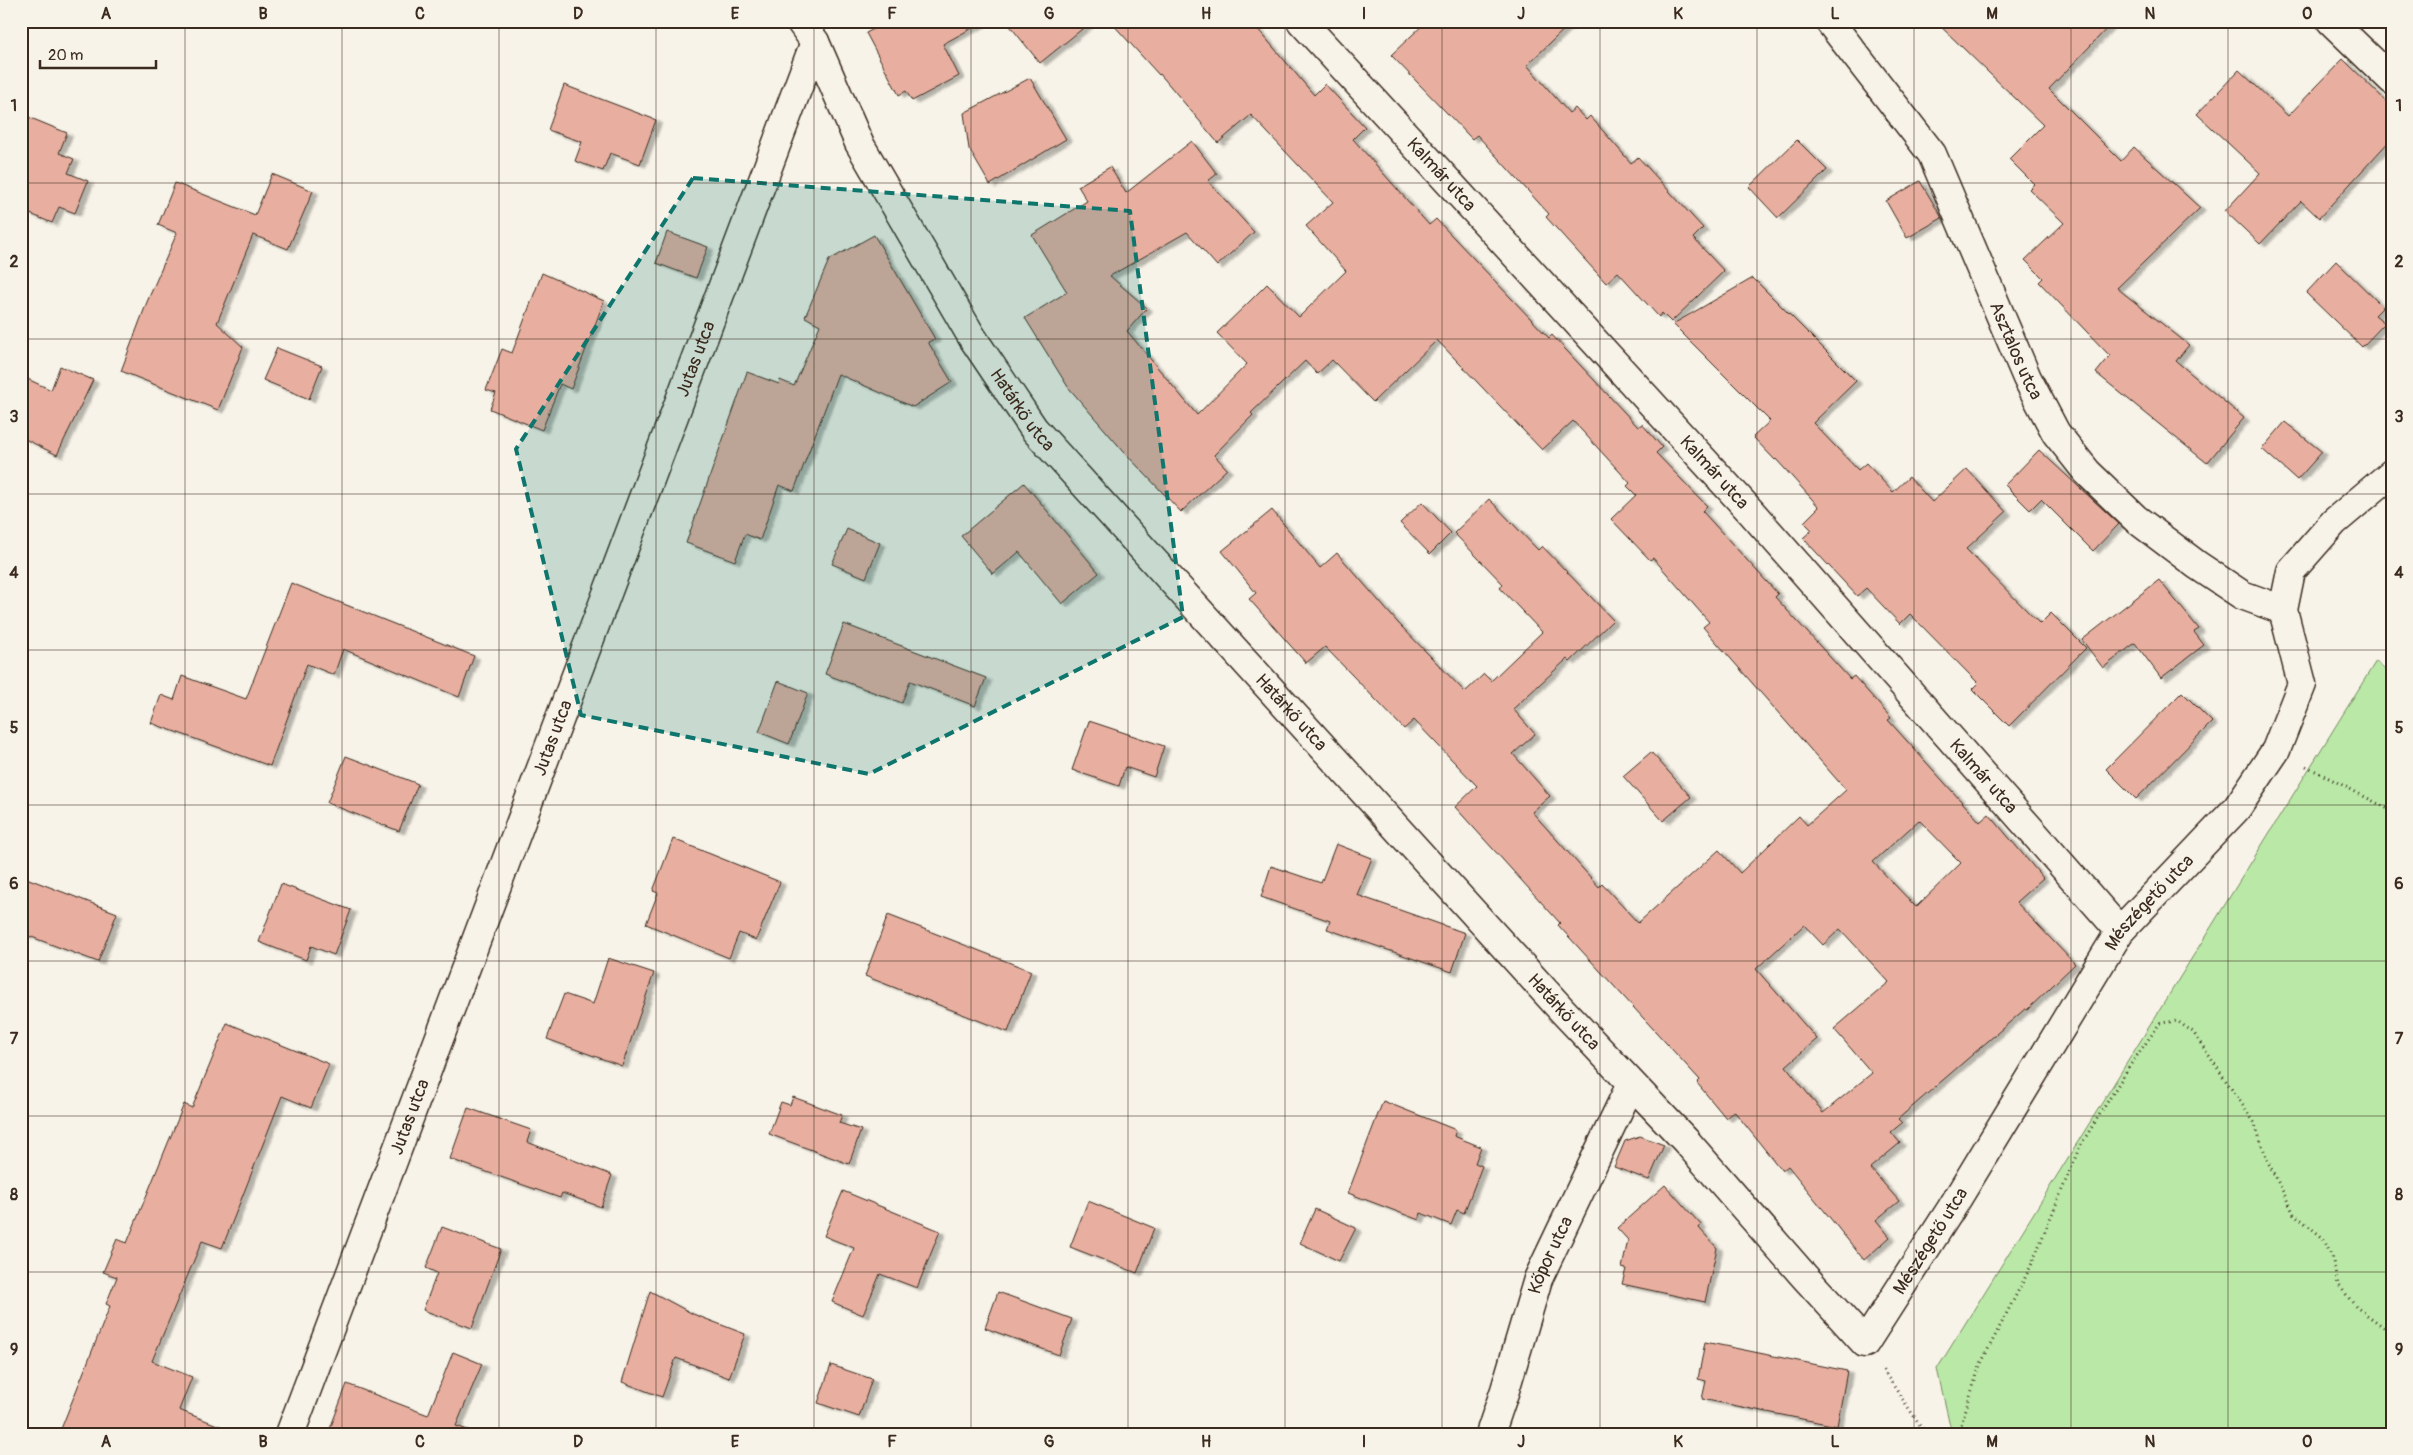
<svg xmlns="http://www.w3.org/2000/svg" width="2413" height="1455" viewBox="0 0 2413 1455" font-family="Pangolin,sans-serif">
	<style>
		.green { fill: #b9e8a7; stroke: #7a8962 }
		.building { fill: #e8afa0; stroke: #3b2a1e; fill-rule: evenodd; filter: url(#shadow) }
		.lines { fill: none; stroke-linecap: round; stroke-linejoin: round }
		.minor-casing { stroke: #3b2a1e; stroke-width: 31 }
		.path { stroke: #3b2a1e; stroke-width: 3; stroke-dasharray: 1 4; stroke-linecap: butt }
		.minor { stroke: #f7f3e8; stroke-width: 28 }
		.marked { fill: #0f766e; fill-opacity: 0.2; stroke: #0f766e; stroke-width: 4; stroke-dasharray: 10 6; stroke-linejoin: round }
		.grid { fill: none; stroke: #3b2a1e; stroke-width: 1; stroke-opacity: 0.55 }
		.labels { text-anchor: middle; stroke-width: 5; stroke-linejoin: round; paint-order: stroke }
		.street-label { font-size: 18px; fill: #3b2a1e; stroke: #f7f3e8 }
		.neatline { fill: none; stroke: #3b2a1e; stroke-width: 2 }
		.grid-label { font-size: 16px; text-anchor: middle; font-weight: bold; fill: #3b2a1e }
	</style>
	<defs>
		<filter id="shadow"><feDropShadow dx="5.5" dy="3" stdDeviation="1" flood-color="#0004"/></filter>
	</defs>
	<rect width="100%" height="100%" fill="#f7f3e8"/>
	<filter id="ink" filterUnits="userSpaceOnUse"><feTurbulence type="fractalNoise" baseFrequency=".02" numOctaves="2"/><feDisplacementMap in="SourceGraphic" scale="10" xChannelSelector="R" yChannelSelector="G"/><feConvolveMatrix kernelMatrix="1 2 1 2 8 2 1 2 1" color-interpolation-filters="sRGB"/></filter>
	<g filter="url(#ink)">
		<!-- green -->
		<polygon class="green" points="2376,661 2392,675 2392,1434 1952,1434 1937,1369"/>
		<!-- building -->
		<g class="building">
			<polygon points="889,21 985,21 943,44 959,76 912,101 906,91 899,95 866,33"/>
			<polygon points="1006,21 1092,21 1040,63"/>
			<path d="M1110 21H1251L1314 95 1325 84 1365 127 1353 139 1429 225 1436 219 1549 338 1552 335 1638 427 1642 424 1662 447 1656 453 1707 506 1702 511 1778 594 1775 597 1850 679 1854 676 1891 718 1888 720 1980 822 1989 814 2043 878 2016 902 2075 964 2027 1010 2025 1009 1898 1119 1902 1123 1891 1132 1900 1143 1870 1168 1899 1201 1876 1220 1890 1237 1864 1260 1788 1166 1782 1171 1734 1111 1726 1118 1697 1083 1700 1080 1558 925 1560 923 1455 807 1477 786 1414 720 1404 729 1325 647 1306 663 1249 599 1256 593 1222 551 1272 510 1320 568 1337 553 1398 623 1465 692 1484 674 1491 681 1542 632 1500 588 1503 584 1454 533 1489 499 1538 550 1542 546 1613 620 1570 662 1567 659 1513 709 1535 734 1513 754 1550 796 1532 812 1599 887 1602 884 1638 923 1719 850 1740 873 1799 816 1807 825 1846 790 1703 627 1709 622 1653 558 1650 560 1611 519 1636 495 1627 486 1630 483 1573 421 1542 450 1437 340 1373 402 1332 360 1317 374 1305 361 1251 413 1253 415 1214 455 1227 469 1181 512 1124 452 1068 387 1025 318 1067 292 1032 235 1087 201 1078 186 1110 167 1126 193 1192 141 1217 174 1208 181 1254 232 1217 266 1187 232 1110 276 1147 308 1127 331 1197 415 1247 364 1217 333 1248 303 1267 284 1299 317 1346 271 1306 226 1333 202 1251 115 1218 143 1160 74 1159 75ZM1919 820 1961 863 1916 907 1873 862ZM1804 925 1823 945 1840 929 1889 982 1834 1029 1872 1073 1823 1113 1786 1066 1817 1039 1756 969Z"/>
			<polygon points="1427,21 1573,21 1527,65 1569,113 1575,108 1586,120 1590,116 1631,163 1638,157 1703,228 1693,238 1724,271 1671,322 1662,313 1659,317 1618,272 1606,283 1546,217 1549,214 1477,135 1472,139 1391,55"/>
			<polygon points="1935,21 2114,21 2049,89 2121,161 2134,147 2200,208 2117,288 2189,345 2176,361 2244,418 2207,463 2096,373 2110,356 2039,282 2043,278 2025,260 2064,223 2029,189 2034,184 2009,159 2043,125"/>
			<polygon points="2343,59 2392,107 2392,138 2319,218 2301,201 2260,244 2225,211 2260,173 2197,114 2239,70 2288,116"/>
			<polygon points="1030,78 1066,139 990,185 969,149 964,113"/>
			<polygon points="564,85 656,120 640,164 610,153 603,171 575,161 582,142 548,130"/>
			<polygon points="21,114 67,133 59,153 74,159 68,173 88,181 75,213 59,207 52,223 21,210"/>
			<polygon points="1797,140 1827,170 1778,218 1749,187"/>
			<polygon points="272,174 313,191 288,249 253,235 217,323 243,347 218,410 121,371 147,302 177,233 158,225 175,183 255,215"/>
			<polygon points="1920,181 1942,218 1907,238 1886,201"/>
			<polygon points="667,232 708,247 696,278 656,263"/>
			<polygon points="874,235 935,339 928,342 952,382 913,407 838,374 794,491 779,485 760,540 745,534 735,561 686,543 747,372 779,384 780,380 794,386 820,325 805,317 829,260"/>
			<polygon points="2336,261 2383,307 2375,315 2385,323 2362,347 2306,293"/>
			<polygon points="542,273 604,301 571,389 560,384 542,430 490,409 496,393 486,390 502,349 512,353"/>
			<polygon points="1753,278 1856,381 1813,423 1858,470 1866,463 1893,492 1909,477 1932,502 1967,469 2006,512 1966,549 2040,624 2051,613 2086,648 2009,726 1972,689 1978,683 1910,614 1900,624 1866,588 1857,596 1803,538 1812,530 1804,522 1819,507 1776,459 1775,460 1753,437 1770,421 1673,324"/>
			<polygon points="277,348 322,366 309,399 263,380"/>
			<polygon points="60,366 93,380 57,455 21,437 21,376 51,390"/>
			<polygon points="2285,422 2322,452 2297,480 2262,449"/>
			<polygon points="2039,450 2119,524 2093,551 2041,499 2030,510 2005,485"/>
			<polygon points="1024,483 1099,573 1062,604 1019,552 993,574 961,536"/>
			<polygon points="1422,502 1451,533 1430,554 1400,523"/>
			<polygon points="847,529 880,543 866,578 832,564"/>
			<polygon points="2159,580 2199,629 2194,632 2204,645 2161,678 2135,643 2103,668 2082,640"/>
			<polygon points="291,583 474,656 459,697 343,649 334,675 307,664 270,766 151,723 161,695 174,700 182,676 246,699"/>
			<polygon points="844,624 986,678 975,706 910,681 902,703 825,674"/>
			<polygon points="778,681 808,693 789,744 759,732"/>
			<polygon points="2182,692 2212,722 2136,799 2106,769"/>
			<polygon points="1089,721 1164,746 1154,777 1125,767 1119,786 1072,770"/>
			<polygon points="1651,752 1691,797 1663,821 1623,776"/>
			<polygon points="346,756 418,784 399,831 327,803"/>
			<polygon points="673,839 780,882 756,940 739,933 729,958 646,924 658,893 653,891"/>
			<polygon points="1336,844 1372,858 1357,895 1465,933 1452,972 1327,929 1330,921 1261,897 1271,866 1321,883"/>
			<polygon points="21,876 117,913 98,962 21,933"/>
			<polygon points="281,884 351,910 334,955 311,946 306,960 259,942"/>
			<polygon points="888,915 1031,971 1008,1032 865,976"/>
			<polygon points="608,958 654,973 622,1066 547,1039 564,994 593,1004"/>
			<polygon points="227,1023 329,1064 311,1108 282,1096 222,1248 202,1241 152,1361 192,1377 179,1410 235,1432 234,1434 59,1434 110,1306 106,1304 117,1277 103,1272 117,1239 127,1243 184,1104 192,1108"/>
			<polygon points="793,1097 842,1115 839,1123 861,1130 849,1164 769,1134 781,1102 790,1105"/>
			<polygon points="1383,1101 1456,1130 1454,1136 1481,1147 1475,1163 1482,1166 1464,1213 1457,1210 1451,1225 1421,1213 1419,1220 1348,1193"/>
			<polygon points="468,1108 531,1130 527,1142 612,1175 601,1207 562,1193 560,1198 450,1159"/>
			<polygon points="1640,1136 1664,1145 1649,1180 1614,1167 1625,1141"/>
			<polygon points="1665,1185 1701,1225 1699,1228 1717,1248 1705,1302 1622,1284 1626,1269 1622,1268 1628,1240 1617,1228"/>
			<polygon points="843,1191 940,1231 917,1288 880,1274 863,1315 832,1302 854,1248 824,1236"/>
			<polygon points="1088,1201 1154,1228 1137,1273 1070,1247"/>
			<polygon points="1315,1209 1356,1228 1339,1261 1300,1243"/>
			<polygon points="442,1227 501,1249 472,1328 423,1310 437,1273 426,1268"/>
			<polygon points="650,1291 693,1314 745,1334 729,1378 676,1358 662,1397 622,1382"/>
			<polygon points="998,1292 1072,1319 1059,1355 985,1328"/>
			<polygon points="1705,1342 1847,1371 1837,1426 1702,1399 1706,1381 1698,1379"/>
			<polygon points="453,1352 482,1364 456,1426 471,1431 470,1434 328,1434 347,1384 428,1415"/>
			<polygon points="831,1365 872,1379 859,1417 818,1403"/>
		</g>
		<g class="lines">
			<defs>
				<g id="minor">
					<path id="s1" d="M800 21 815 42 859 143 972 337 1034 429 1562 1010 1686 1141 1804 1276 1865 1343 1951 1209 2120 931 2237 808 2276 750 2302 684 2283 610 2291 571 2334 522 2392 473"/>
					<path id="s2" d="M1301 21 1752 513 2120 931"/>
					<path id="s3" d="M1829 21 1932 154 2027 378 2056 433 2087 472 2136 519 2197 565 2242 595 2283 610"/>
					<polyline points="2331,21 2392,80"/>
					<path id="s4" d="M290 1434 815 42"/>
					<path id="s5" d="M1490 1434 1505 1390 1538 1279 1631 1084"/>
				</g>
			</defs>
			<!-- minor casing -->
			<use href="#minor" class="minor-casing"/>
			<!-- path -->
			<g class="path">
				<polyline points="2306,766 2392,811"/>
				<polyline points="1883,1370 1926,1434"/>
				<polyline points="1958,1434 1980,1365 2030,1268 2080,1146 2131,1064 2160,1023 2177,1021 2193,1032 2254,1122 2268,1162 2294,1214 2323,1238 2332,1257 2338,1284 2356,1307 2392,1333"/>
			</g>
			<!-- minor -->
			<use href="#minor" class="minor"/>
		</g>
	</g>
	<!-- marked area -->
	<path class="marked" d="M693 178 1130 211 1183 617 869 774 581 715 516 449Z"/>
	<!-- grid -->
	<path class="grid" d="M185 21V1434M342 21V1434M499 21V1434M656 21V1434M814 21V1434M971 21V1434M1128 21V1434M1285 21V1434M1442 21V1434M1600 21V1434M1757 21V1434M1914 21V1434M2071 21V1434M2228 21V1434M21 183H2392M21 339H2392M21 494H2392M21 650H2392M21 805H2392M21 961H2392M21 1116H2392M21 1272H2392"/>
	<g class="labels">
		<!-- street labels -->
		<g class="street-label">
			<text dy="6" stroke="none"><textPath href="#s2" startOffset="208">Kalmár utca</textPath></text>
			<text dy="6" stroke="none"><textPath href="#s3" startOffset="382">Asztalos utca</textPath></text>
			<text dy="6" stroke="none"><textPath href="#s4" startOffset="1149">Jutas utca</textPath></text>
			<text dy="6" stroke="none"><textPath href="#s1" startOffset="449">Határkő utca</textPath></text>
			<text dy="6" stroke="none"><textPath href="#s2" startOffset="612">Kalmár utca</textPath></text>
			<text dy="6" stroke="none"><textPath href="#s1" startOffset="854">Határkő utca</textPath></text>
			<text dy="6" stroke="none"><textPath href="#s4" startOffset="744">Jutas utca</textPath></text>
			<text dy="6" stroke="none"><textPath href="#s2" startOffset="1018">Kalmár utca</textPath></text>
			<text dy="6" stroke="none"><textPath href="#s1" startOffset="2232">Mészégető utca</textPath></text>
			<text dy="6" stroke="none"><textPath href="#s1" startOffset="1259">Határkő utca</textPath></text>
			<text dy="6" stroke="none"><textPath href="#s4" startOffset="339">Jutas utca</textPath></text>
			<text dy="6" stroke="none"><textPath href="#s1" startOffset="1828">Mészégető utca</textPath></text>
			<text dy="6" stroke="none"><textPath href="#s5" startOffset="189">Kőpor utca</textPath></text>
		</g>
	</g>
	<!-- margin -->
	<rect width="2413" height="1455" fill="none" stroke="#f7f3e8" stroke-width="55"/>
	<!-- scale -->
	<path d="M40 60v8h116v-8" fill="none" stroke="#3b2a1e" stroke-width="2.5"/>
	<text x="48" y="60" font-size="15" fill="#3b2a1e" stroke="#f7f3e8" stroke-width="4" paint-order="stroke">20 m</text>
	<rect x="28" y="28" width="2358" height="1400" class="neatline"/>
	<g class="grid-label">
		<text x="106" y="19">A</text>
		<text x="263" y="19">B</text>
		<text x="420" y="19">C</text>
		<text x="578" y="19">D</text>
		<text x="735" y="19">E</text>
		<text x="892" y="19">F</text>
		<text x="1049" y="19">G</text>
		<text x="1206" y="19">H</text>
		<text x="1364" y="19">I</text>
		<text x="1521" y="19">J</text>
		<text x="1678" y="19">K</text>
		<text x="1835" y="19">L</text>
		<text x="1992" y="19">M</text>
		<text x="2150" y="19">N</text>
		<text x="2307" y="19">O</text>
		<text x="14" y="111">1</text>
		<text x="2399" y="111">1</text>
		<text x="14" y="267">2</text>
		<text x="2399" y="267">2</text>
		<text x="14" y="422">3</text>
		<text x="2399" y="422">3</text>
		<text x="14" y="578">4</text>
		<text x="2399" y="578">4</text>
		<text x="14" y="733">5</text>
		<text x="2399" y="733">5</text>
		<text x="14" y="889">6</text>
		<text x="2399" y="889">6</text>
		<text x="14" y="1044">7</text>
		<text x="2399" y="1044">7</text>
		<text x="14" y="1200">8</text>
		<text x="2399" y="1200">8</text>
		<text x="14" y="1355">9</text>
		<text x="2399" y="1355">9</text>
		<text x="106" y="1447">A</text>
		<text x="263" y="1447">B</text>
		<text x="420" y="1447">C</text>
		<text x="578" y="1447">D</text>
		<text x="735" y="1447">E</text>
		<text x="892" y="1447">F</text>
		<text x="1049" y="1447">G</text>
		<text x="1206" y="1447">H</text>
		<text x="1364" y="1447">I</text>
		<text x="1521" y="1447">J</text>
		<text x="1678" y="1447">K</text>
		<text x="1835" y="1447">L</text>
		<text x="1992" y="1447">M</text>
		<text x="2150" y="1447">N</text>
		<text x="2307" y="1447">O</text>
	</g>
</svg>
